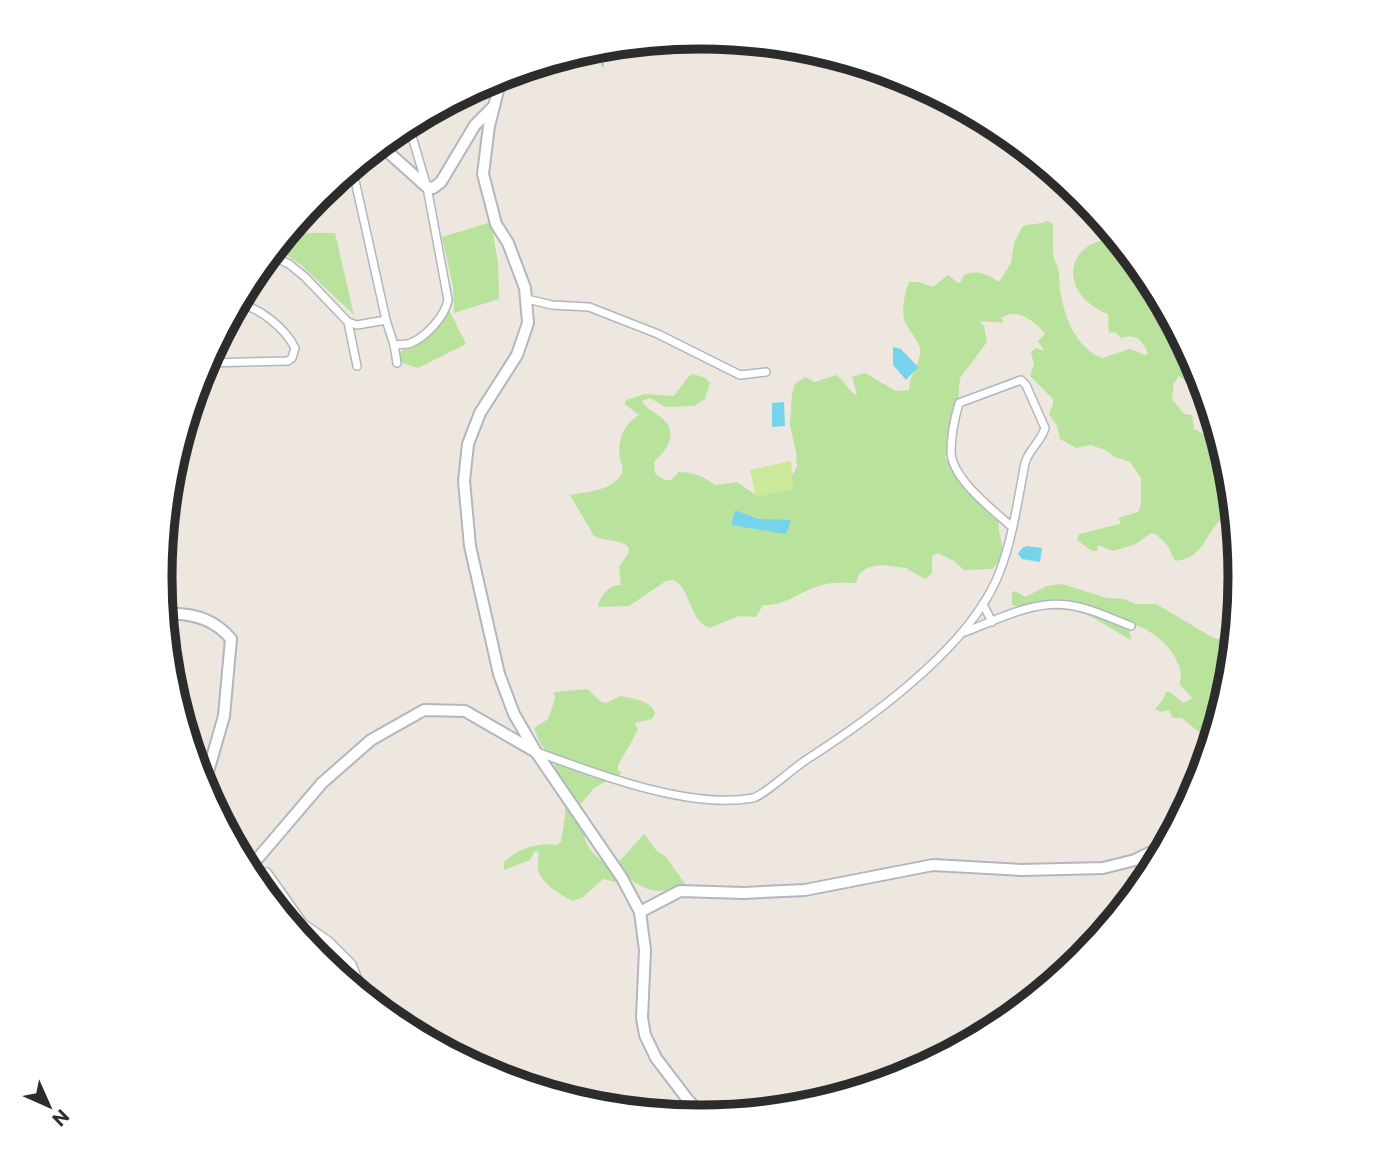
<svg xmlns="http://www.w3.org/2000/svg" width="1400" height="1155" viewBox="0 0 1400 1155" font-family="Commissioner,sans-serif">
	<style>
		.green { fill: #b9e29d; fill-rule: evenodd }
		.pitch { fill: #cce99a }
		.water { fill: #75d4ec }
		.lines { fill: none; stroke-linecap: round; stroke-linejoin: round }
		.stream { stroke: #75d4ec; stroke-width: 2 }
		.street-casing { stroke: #b2b6bf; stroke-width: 10 }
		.secondary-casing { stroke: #b2b6bf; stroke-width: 14 }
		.street { stroke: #fff; stroke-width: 7 }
		.secondary { stroke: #fff; stroke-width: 10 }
		.rim { fill: none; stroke: #2c2c2c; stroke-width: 9 }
	</style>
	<rect width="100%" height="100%" fill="#eee7df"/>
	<!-- green -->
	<g class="green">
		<path d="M1047 221 1053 224C1053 235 1052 247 1054 258 1055 263 1059 267 1059 273 1059 303 1071 346 1102 358L1130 349 1145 355 1148 353C1142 340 1137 333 1121 338L1115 332 1109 333 1108 314C1062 297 1059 244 1114 238L1113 233 1150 277 1200 371 1209 400 1201 401 1203 394 1179 376 1174 383 1172 399 1184 414 1192 415 1194 429 1208 436 1219 449 1223 448 1230 472 1234 513C1203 522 1211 558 1175 561L1168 546 1156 534 1151 533 1136 544 1113 551 1098 545 1097 551H1092L1077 540 1079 534 1119 524 1121 522 1118 518 1138 512 1141 504V478L1130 462 1115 457 1105 450 1091 445 1076 448 1060 439 1057 426 1049 414 1053 405V399L1030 376 1034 365 1031 352 1036 348 1044 351 1038 341 1045 334C1035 321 1017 307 1001 318L1004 323 979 321 984 326 987 342 960 378 956 425 945 458 999 520C996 539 1012 550 992 569L964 570 954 561 938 553 932 556V573L925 579 906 568 881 565 869 567 859 574 856 583C845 583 833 582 822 585 800 591 786 606 763 605L756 617 739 616 709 628C688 618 692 592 674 580L666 581 629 606 598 607C600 596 609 584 621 585L619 567 628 554 629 548C621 538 605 542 594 536L570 495C586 492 611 491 621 475 625 469 621 464 620 458 617 441 624 423 639 415L625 404 626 400 645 394 674 396 688 377 693 374 706 378 710 383 705 399 694 406 666 407 650 398 642 401C647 410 655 412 663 419 679 434 666 450 654 462L655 473C664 482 671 484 678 472 693 472 703 476 715 485L737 482 756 495H763L771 493 790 479 797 467 796 452 790 425 792 393 795 384 805 377 815 382 836 375C845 380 848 392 857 395L852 377 865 373 896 391 909 390C909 375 923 358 920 348 917 340 910 331 906 324 900 312 905 293 909 282H919L933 287 948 275 958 283 961 282 964 275C977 269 989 275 999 282L1011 263 1014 243 1023 226C1032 223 1039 225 1047 221ZM735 510 759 519 791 521 731 524Z"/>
		<polygon points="491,222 498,263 499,299 454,313 453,287 442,237"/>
		<polygon points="287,233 335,233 354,315 301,265 275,247"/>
		<path d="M449 310 466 344 418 368 402 363 399 353C404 349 409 347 414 344 429 336 439 322 449 310Z"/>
		<path d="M1062 584 1107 598 1125 599 1135 604H1156L1212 637 1234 644 1230 683 1212 743 1182 718H1173L1169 710 1161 712 1155 709 1162 701 1166 692H1170L1183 703 1192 698 1180 685C1180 680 1182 673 1180 669 1173 646 1151 628 1128 623L1131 640C1113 631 1097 617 1078 612 1056 607 1034 611 1012 605V593L1015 591 1025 597 1047 586Z"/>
		<path d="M588 689 601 702 606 703 621 696C633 699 651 700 655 713L652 719 635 723 638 730 618 765V770L622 773 594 788 580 805C583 832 581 847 606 864H617L644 834 656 850 666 857 688 888C658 892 648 895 624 874L623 884 603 879 583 897 573 901C561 895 540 883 538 869 537 863 540 857 538 851L534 852 530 860 504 870V862C518 849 537 842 557 845L561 842 565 817V797L558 784 554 760 540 743 534 728 548 719 555 699 554 692Z"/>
	</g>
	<!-- pitch -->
	<polygon class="pitch" points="791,461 793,489 756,497 750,470"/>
	<!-- water -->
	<g class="water">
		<polygon points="893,347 901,349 918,367 906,380 893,365"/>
		<polygon points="784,402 785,426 772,427 772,403"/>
		<polygon points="735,510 759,519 791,520 786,534 731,525"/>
		<polygon points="1027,546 1042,548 1040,562 1022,559 1018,554 1022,548"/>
	</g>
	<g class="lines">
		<!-- stream -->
		<polyline class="stream" points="597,47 603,66"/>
		<defs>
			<g id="street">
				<polyline points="485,82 499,84"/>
				<polyline points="480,85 495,96"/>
				<polyline points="352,167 386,320 394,345 397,363"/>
				<polyline points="334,181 355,177"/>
				<polyline points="269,254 289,264 305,277 348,322 357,366"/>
				<polyline points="527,299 552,305 589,307 658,334 740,375 766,372"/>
				<polyline points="348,322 357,325 386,320"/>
				<path d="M394 345C399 344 407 345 411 343 427 336 445 316 448 300L427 187 408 123"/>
				<path d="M205 363 288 361 292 358 295 348C285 328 259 307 237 303"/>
				<polyline points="179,442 187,440 185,422"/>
				<polyline points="983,604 992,622"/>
				<path d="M962 633C995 621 1032 600 1068 605 1090 608 1110 618 1131 626"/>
				<path d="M537 752C597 774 690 810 753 798 765 795 795 766 809 758 874 716 972 646 1000 571 1013 537 1018 499 1025 463 1029 449 1041 442 1045 428L1026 385 1021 380 959 403C955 417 951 437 951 452 952 479 993 510 1012 527"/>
				<polyline points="267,872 303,923 329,941 352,964 361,987 368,994"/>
				<polyline points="289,925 303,923"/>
			</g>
			<g id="secondary">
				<polyline points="502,75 489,126 483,174 496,224 508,243 525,288 528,323 517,355 480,413 468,444 464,481 470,546 499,674 514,714 536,752 622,878 640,912 645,950 642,1018 645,1035 656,1058 688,1100 705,1118"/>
				<polyline points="379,144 427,187 433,188 441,182 475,125 493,107"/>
				<path d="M163 614C190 612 214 618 231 639L224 716 205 782 206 796"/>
				<polyline points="247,871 322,783 371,740 424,710 465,711 536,752"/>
				<polyline points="640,912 680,891 744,893 805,890 933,865 1022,870 1103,868 1135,860 1169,843"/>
			</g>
		</defs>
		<!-- street casing -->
		<use href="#street" class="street-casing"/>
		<!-- secondary casing -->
		<use href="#secondary" class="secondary-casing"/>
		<!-- street -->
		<use href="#street" class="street"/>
		<!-- secondary -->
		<use href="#secondary" class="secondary"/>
	</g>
	<!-- crop -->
	<path d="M0 0H1400V1155H0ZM172 577a528 528 0 1 1 1056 0a528 528 0 1 1-1056 0Z" fill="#fff" fill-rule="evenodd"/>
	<path class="rim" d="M172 577a528 528 0 1 1 1056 0a528 528 0 1 1-1056 0Z"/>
	<!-- north arrow -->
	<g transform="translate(49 1106) rotate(135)" stroke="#ffffff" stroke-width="5" paint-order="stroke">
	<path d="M0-5L12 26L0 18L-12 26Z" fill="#2c2c2c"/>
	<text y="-10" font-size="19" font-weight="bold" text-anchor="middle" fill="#2c2c2c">N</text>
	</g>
</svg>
